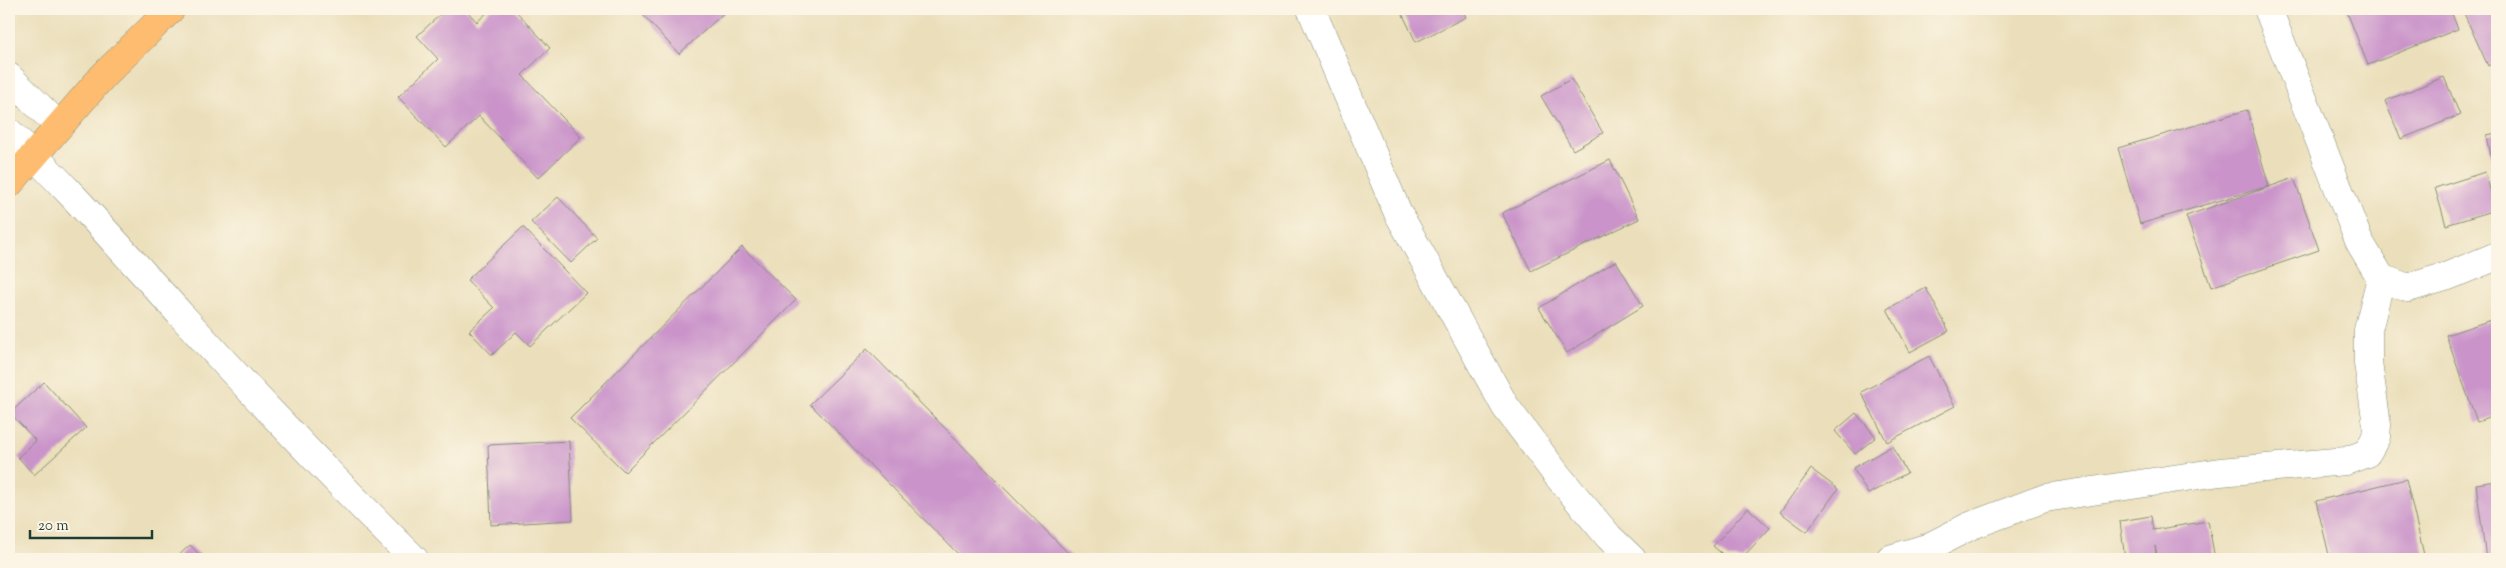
<svg xmlns="http://www.w3.org/2000/svg" width="2506" height="568" viewBox="0 0 2506 568" font-family="'Sorts Mill Goudy',serif">
	<style>
		.building { fill: #ca94ca }
		.lines { fill: none; stroke-linecap: round; stroke-linejoin: round }
		.minor-casing { stroke: #858e78; stroke-width: 29 }
		.highway-casing { stroke: #858e78; stroke-width: 29 }
		.minor { stroke: #fff; stroke-width: 28 }
		.highway { stroke: #fdbc70; stroke-width: 28 }
	</style>
	<rect width="100%" height="100%" fill="#fcf5e5"/>
	<filter id="ink" filterUnits="userSpaceOnUse"><feTurbulence type="fractalNoise" baseFrequency=".02" numOctaves="2"/><feDisplacementMap in="SourceGraphic" scale="10" xChannelSelector="R" yChannelSelector="G"/><feConvolveMatrix kernelMatrix="1 2 1 2 8 2 1 2 1" color-interpolation-filters="sRGB"/></filter>
	<filter id="wash" filterUnits="userSpaceOnUse"><feTurbulence type="fractalNoise" baseFrequency=".0096" numOctaves="4" result="noise"/><feDisplacementMap in="SourceGraphic" scale="20" xChannelSelector="R" yChannelSelector="G"/><feGaussianBlur stdDeviation="1.12" result="paint"/><feColorMatrix in="noise" values="0 0 0 0 0 0 0 0 0 0 0 0 0 0 0 0 0 1.4 0 .05"/><feComposite in="paint" operator="in"/></filter>
	<g filter="url(#wash)">
		<rect width="100%" height="100%" fill="#ebdfbb"/>
		<g id="blocks">
			<!-- building -->
			<g class="building">
				<polygon points="446,9 465,9 477,22 491,9 514,9 550,48 522,75 581,137 538,178 479,116 446,147 398,97 438,59 417,36"/>
				<polygon points="651,9 728,9 679,54 643,15"/>
				<polygon points="1406,9 1462,9 1466,17 1416,42 1401,11"/>
				<polygon points="2355,9 2450,9 2458,29 2368,65 2347,12"/>
				<polygon points="2462,9 2497,9 2497,61 2488,66"/>
				<polygon points="2444,77 2460,115 2401,139 2385,101"/>
				<polygon points="1571,79 1603,133 1573,150 1541,96"/>
				<polygon points="2247,110 2269,186 2140,224 2118,148"/>
				<polygon points="2497,133 2497,161 2492,162 2487,135"/>
				<polygon points="1610,160 1639,219 1531,271 1502,213"/>
				<polygon points="2485,172 2496,210 2446,225 2435,188"/>
				<polygon points="2294,178 2319,250 2211,287 2186,216"/>
				<polygon points="558,197 597,238 571,263 531,222"/>
				<polygon points="523,227 586,293 530,346 516,332 492,355 469,331 494,308 467,280"/>
				<polygon points="742,247 796,300 625,472 570,418"/>
				<polygon points="1616,261 1643,306 1567,353 1539,308"/>
				<polygon points="1926,288 1949,331 1910,352 1887,309"/>
				<polygon points="2494,319 2497,328 2497,415 2477,422 2446,335"/>
				<polygon points="867,349 1074,559 963,559 810,404"/>
				<polygon points="1929,356 1955,406 1887,442 1861,392"/>
				<polygon points="44,382 86,428 34,475 18,457 36,441 10,413"/>
				<polygon points="1856,413 1876,437 1855,454 1835,431"/>
				<polygon points="569,441 573,520 491,525 488,445"/>
				<polygon points="1892,446 1907,473 1868,494 1853,468"/>
				<polygon points="1811,469 1838,489 1807,532 1780,512"/>
				<polygon points="2406,479 2425,559 2330,559 2316,501"/>
				<polygon points="2497,481 2497,559 2486,559 2476,484"/>
				<polygon points="1748,508 1770,528 1741,559 1728,559 1713,546"/>
				<polygon points="2151,516 2153,530 2208,521 2215,559 2158,559 2155,546 2157,559 2125,559 2120,521"/>
				<polygon points="190,545 204,559 175,559"/>
			</g>
		</g>
	</g>
	<g filter="url(#ink)">
		<use href="#blocks" fill-opacity="0" stroke="#858e78" stroke-width="1"/>
		<g class="lines">
			<defs>
				<g id="minor">
					<polyline points="1311,9 1398,213 1505,406 1557,475 1609,537 1632,559"/>
					<polyline points="2268,9 2359,241 2381,278 2408,288 2448,276 2497,256"/>
					<polyline points="9,77 59,126"/>
					<path d="M9 132C70 189 125 254 182 316 257 399 335 480 414 559"/>
					<polyline points="1890,559 1927,548 1970,526 2045,498 2220,472 2346,461 2367,453 2376,437 2377,425 2368,363 2368,330 2381,278"/>
				</g>
				<polyline id="highway" points="9,184 103,76 171,9"/>
			</defs>
			<!-- minor casing -->
			<use href="#minor" class="minor-casing"/>
			<!-- highway casing -->
			<use href="#highway" class="highway-casing"/>
			<!-- minor -->
			<use href="#minor" class="minor"/>
			<!-- highway -->
			<use href="#highway" class="highway"/>
		</g>
	</g>
	<!-- margin -->
	<rect width="2506" height="568" fill="none" stroke="#fcf5e5" stroke-width="30"/>
	<!-- scale -->
	<path d="M30 530v8h122v-8" fill="none" stroke="#1f3d34" stroke-width="2.5"/>
	<text x="38" y="530" font-size="15" fill="#1f3d34" stroke="#fcf5e5" stroke-width="4" paint-order="stroke">20 m</text>
</svg>
